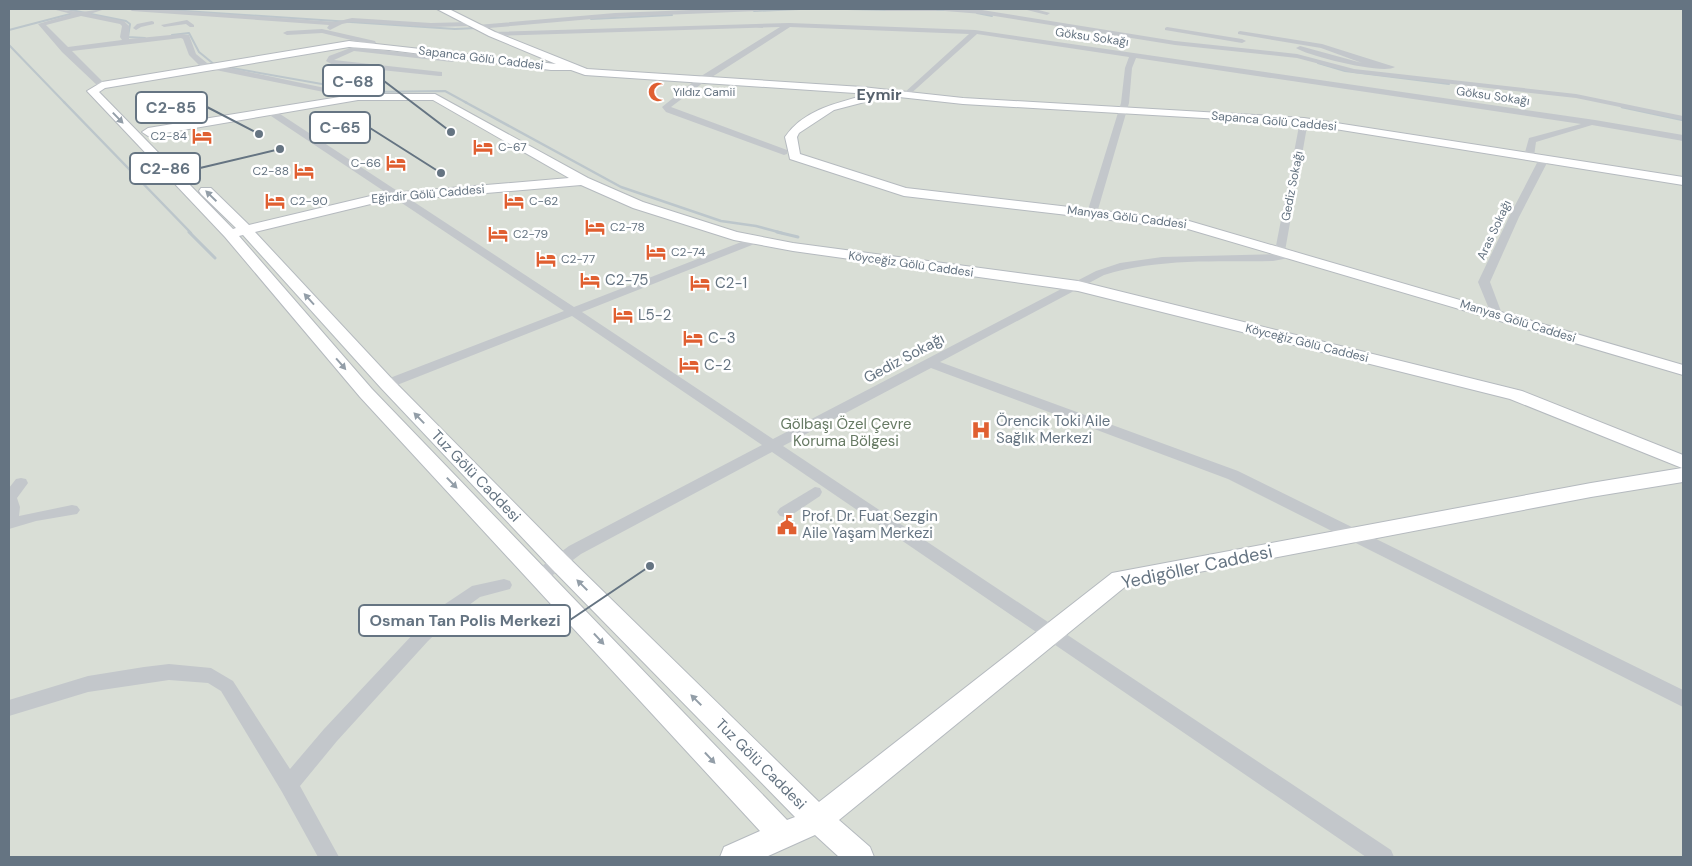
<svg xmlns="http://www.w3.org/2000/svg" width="1692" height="866" viewBox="0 0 1692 866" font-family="'DM Sans',sans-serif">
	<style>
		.green { fill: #d9ded6 }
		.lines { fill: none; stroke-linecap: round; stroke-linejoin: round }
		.stream-far2 { stroke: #bcc6cb; stroke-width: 2 }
		.stream-far1 { stroke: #bcc6cb; stroke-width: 2.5 }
		.stream { stroke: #bcc6cb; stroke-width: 3 }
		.secondary-casing { stroke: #b5babf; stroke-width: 2 }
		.street { fill: #c3c7cb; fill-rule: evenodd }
		.secondary { fill: #fff; fill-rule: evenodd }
		.oneway { fill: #939ea8 }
		.labels { text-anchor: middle; stroke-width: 5; stroke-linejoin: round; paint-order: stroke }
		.far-street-label { font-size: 12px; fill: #657482; stroke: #fff }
		.far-poi-label { font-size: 12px; fill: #657482; stroke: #fff; text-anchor: start }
		.poi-label { font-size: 15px; fill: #657482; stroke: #fff; text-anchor: start }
		.street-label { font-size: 15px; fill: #657482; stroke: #fff }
		.park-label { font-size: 15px; fill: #677a64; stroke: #fff }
		.far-district-label { font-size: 16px; font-weight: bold; fill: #57626d; stroke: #fff }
		.near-street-label { font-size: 18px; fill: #657482; stroke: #fff }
		.leader { fill: none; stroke: #657482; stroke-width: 2 }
		.callout-dot { fill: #657482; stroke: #fff; stroke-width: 2 }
		.callout { fill: #fff; stroke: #657482; stroke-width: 2 }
		.callout-label { font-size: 16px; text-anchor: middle; font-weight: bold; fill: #657482 }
	</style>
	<rect width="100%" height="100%" fill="#f9f9f7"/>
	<!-- green -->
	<rect class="green" x="9" y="9" width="1674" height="848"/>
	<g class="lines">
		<!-- stream-far2 -->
		<g class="stream-far2">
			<polyline points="66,9 126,21 130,24 128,37 145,38"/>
			<polyline points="155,9 455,29 477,28"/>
			<polyline points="847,9 888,10"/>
			<polyline points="932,10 948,10"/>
			<polyline points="754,11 799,9"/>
			<polyline points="977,13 992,16"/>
			<polyline points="591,19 672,15"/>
			<polyline points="9,30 74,13"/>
			<polyline points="172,35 189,33 199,52 215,65"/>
			<polyline points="9,45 65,103"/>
			<polyline points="1318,63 1345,71 1449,84"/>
			<polyline points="232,68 367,92 445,91 467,103"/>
		</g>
		<!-- stream-far1 -->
		<g class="stream-far1">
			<polyline points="64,102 191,233"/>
			<polyline points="465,102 621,187 721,221 756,226 782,233"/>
			<polyline points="1622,107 1683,120"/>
		</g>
		<!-- stream -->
		<g class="stream">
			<polyline points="189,232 215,258"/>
			<polyline points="777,232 798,237"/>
		</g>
		<defs>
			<path id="secondary" d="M437 9H449L495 32 587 69 862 87 963 98 1304 118 1683 177V185L1304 124 963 104 881 95 880 98 834 110 799 133 797 137 800 154 906 188 1189 221 1683 365V375L1188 229 904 196 790 159 785 137C804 109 840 102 870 94L585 75 571 70H551L389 50 349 47 105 88 99 92 233 229 236 228 201 194 199 191 201 188H211L249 225 379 194 569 178 433 100H358L148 136 142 132 148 128 358 94H435L588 178 643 202 737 232 793 243 1078 281 1522 391 1683 455V482L1591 497 1126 586 839 820 870 847 874 857H839L815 835 766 857H720L724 847 760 831 360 397 225 237 87 91 102 82 349 41 556 64 489 36ZM581 185 633 208 734 240 793 251 1078 291 1510 399 1682 468 1591 483 1112 573 819 802 567 556 393 380 255 232 379 202ZM243 235 381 388 551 568 795 817 787 820 372 389 239 236Z"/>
		</defs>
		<!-- secondary casing -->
		<use href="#secondary" class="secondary-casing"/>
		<!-- street -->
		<g class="street">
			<path d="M52 9 81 12 105 9 90 14 124 21 129 26V39L181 34 189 35 196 54 207 63 358 95 362 97 358 99 201 67 189 55 183 39 181 38 72 51 106 85 99 87 62 52 38 24 72 14ZM81 16 120 24 122 26 120 37 122 40 68 47 46 25Z"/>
			<polygon points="129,9 156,9 335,22 352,18 431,23 471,22 474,24 471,26 431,27 352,22 342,24 330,30 327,28 329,25 132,11"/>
			<polygon points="716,9 761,9 758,11 615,17 477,29 474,27 477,25 615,13"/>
			<polygon points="883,9 939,9 936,11 886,11"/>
			<polygon points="942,9 982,10 1175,41 1297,54 1354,69 1576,94 1683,116 1683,120 1576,98 1354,73 1297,58 1175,45 982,14 945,11"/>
			<polygon points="1023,9 1035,9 1050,13 1047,15"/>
			<polygon points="187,20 194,25 194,27 190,27 186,24 164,27 161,25"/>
			<polygon points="152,21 154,22 154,24 141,27 136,30 133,28 137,24"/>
			<polygon points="789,23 975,30 1595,120 1683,135 1683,141 1592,125 1536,142 1534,156 1529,159 1524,156 1529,138 1581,124 1136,58 1132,68 1129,103 1097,213 1092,216 1087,213 1121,103 1125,68 1129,57 977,34 907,97 904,97 904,93 969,34 790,27 704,82 671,107 787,150 787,154 784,155 666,112 662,107 698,78 780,27 492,36 488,34 492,32"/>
			<polygon points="1167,27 1242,39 1246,41 1242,43 1165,30 1165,28"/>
			<polygon points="322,29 375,41 376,43 372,45 322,33 287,35 283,33 287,31"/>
			<path d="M1240 31 1322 44 1395 67C1384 75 1308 56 1296 48L1300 46 1362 63 1321 48 1238 34V32Z"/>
			<polygon points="353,47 452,58 456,60 452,62 354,51 334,60 442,72 442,76 439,76 333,65 326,61 329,56"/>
			<path d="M268 110H274L574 307 749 239H757L758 241 757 243 582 312 773 439 1096 271 1120 263 1162 257 1279 254 1275 251 1300 121 1307 119 1308 121 1285 251H1293L1294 253 1289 258 1273 261C1216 262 1159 258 1104 275L940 362 1238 471 1683 690V707L1228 479 931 368 783 446 1391 850 1394 857H1366L772 452 581 554 546 580 540 582 534 580 532 576 534 572 569 546 762 445 572 316 392 387H382L381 384 382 381 564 311 268 114Z"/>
			<polygon points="1544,156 1549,159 1519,217 1490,282 1502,314 1496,318 1492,316 1478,282 1509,217 1539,159"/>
			<polygon points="21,478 26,479 28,483 17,498 20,507 19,516 72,505 77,506 80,510 77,514 36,521 9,529 9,488 16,479"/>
			<polygon points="815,487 820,488 822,492 820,496 790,516 785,517 780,516 777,512 780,508"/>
			<polygon points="504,579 510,581 512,585 510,589 480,597 454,616 428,641 337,741 300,786 339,857 318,857 282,792 221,691 208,683 169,680 88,692 9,716 9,700 88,676 144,667 169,664 211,668 233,681 290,769 324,729 416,631 442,606 472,586"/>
		</g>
		<!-- secondary -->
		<use href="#secondary" class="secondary"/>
	</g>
	<!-- one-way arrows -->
	<defs><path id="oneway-solid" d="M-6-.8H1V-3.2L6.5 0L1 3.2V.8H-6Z" transform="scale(1.25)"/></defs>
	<g class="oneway">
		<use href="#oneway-solid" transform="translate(118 118) rotate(46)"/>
		<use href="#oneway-solid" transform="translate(211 196) rotate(-136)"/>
		<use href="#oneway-solid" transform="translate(309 299) rotate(-132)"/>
		<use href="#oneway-solid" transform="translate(341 364) rotate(49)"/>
		<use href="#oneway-solid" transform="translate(419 418) rotate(-134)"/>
		<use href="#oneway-solid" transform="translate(452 483) rotate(46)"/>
		<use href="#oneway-solid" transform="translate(582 585) rotate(-135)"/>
		<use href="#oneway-solid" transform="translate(599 639) rotate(47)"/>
		<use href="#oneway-solid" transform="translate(696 700) rotate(-135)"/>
		<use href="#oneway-solid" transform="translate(710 758) rotate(47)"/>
	</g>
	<!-- icons -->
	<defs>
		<symbol id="mosque-bare" viewBox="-9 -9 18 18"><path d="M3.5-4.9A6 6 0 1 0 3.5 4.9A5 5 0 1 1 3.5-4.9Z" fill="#e05f31" stroke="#fff" stroke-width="2.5" paint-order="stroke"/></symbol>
		<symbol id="hotel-bare" viewBox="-9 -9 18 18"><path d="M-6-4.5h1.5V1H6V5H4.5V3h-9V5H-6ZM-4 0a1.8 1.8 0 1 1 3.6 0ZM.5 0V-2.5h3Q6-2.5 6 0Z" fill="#e05f31" stroke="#fff" stroke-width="2.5" paint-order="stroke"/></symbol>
		<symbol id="hospital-bare" viewBox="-9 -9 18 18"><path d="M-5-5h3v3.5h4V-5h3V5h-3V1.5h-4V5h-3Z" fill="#e05f31" stroke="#fff" stroke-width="2.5" paint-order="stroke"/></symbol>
		<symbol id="civic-bare" viewBox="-9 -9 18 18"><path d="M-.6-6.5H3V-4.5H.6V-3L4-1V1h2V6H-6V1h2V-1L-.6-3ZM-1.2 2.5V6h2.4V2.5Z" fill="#e05f31" stroke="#fff" stroke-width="2.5" paint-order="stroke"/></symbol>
	</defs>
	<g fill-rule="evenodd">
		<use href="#mosque-bare" x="644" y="78" width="28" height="28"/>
		<use href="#hotel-bare" x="188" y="122" width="28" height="28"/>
		<use href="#hotel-bare" x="469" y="133" width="28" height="28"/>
		<use href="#hotel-bare" x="382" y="149" width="28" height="28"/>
		<use href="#hotel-bare" x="290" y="157" width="28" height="28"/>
		<use href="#hotel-bare" x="261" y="187" width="28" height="28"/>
		<use href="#hotel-bare" x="500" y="187" width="28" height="28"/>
		<use href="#hotel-bare" x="581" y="213" width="28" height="28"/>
		<use href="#hotel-bare" x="484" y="220" width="28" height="28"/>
		<use href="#hotel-bare" x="642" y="238" width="28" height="28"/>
		<use href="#hotel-bare" x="532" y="245" width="28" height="28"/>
		<use href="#hotel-bare" x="576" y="266" width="28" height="28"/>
		<use href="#hotel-bare" x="686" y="269" width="28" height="28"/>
		<use href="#hotel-bare" x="609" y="301" width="28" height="28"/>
		<use href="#hotel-bare" x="679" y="324" width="28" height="28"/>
		<use href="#hotel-bare" x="675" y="351" width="28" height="28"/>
		<use href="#hospital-bare" x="967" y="416" width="28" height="28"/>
		<use href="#civic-bare" x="773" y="511" width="28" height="28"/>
	</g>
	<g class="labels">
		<!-- far-street labels -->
		<g class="far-street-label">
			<text transform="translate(1092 37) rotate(8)" y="4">Göksu Sokağı</text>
			<text transform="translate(481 58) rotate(7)" y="4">Sapanca Gölü Caddesi</text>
			<text transform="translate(1493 96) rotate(8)" y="4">Göksu Sokağı</text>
			<text transform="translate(1274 121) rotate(5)" y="4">Sapanca Gölü Caddesi</text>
			<text transform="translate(1292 186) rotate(-79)" y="4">Gediz Sokağı</text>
			<text transform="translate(428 194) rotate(-5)" y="4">Eğirdir Gölü Caddesi</text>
			<text transform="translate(1127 217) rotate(7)" y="4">Manyas Gölü Caddesi</text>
			<text transform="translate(1494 230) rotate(-65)" y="4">Aras Sokağı</text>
			<text transform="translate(911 264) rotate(8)" y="4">Köyceğiz Gölü Caddesi</text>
			<text transform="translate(1518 321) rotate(17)" y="4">Manyas Gölü Caddesi</text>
			<text transform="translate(1307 343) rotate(14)" y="4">Köyceğiz Gölü Caddesi</text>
		</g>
		<!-- far-poi labels -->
		<g class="far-poi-label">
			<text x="673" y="96">Yıldız Camii</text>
			<text x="187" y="140" text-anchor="end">C2-84</text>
			<text x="498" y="151">C-67</text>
			<text x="381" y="167" text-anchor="end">C-66</text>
			<text x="289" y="175" text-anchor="end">C2-88</text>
			<text x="290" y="205">C2-90</text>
			<text x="529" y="205">C-62</text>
			<text x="610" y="231">C2-78</text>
			<text x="513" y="238">C2-79</text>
			<text x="671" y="256">C2-74</text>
			<text x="561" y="263">C2-77</text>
		</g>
		<!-- poi labels -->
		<g class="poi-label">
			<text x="605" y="285">C2-75</text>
			<text x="715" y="288">C2-1</text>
			<text x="638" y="320">L5-2</text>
			<text x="708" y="343">C-3</text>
			<text x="704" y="370">C-2</text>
			<text x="996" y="426">Örencik Toki Aile<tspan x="996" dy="17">Sağlık Merkezi</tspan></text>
			<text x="802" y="521">Prof. Dr. Fuat Sezgin<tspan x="802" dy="17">Aile Yaşam Merkezi</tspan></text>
		</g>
		<!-- street labels -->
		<g class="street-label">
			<text transform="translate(904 358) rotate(-28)" y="5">Gediz Sokağı</text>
			<text transform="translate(476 476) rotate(46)" y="5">Tuz Gölü Caddesi</text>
			<text transform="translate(761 764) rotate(45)" y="5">Tuz Gölü Caddesi</text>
		</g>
		<!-- park labels -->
		<g class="park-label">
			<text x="846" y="429">Gölbaşı Özel Çevre<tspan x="846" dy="17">Koruma Bölgesi</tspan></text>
		</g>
		<!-- far-district labels -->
		<g class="far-district-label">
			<text x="879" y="100">Eymir</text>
		</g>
		<!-- near-street labels -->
		<g class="near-street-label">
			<text transform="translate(1197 567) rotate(-12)" y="6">Yedigöller Caddesi</text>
		</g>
	</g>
	<!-- callouts -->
	<path class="leader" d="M451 132L384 81M259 134L207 107M441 173L370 128M280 149L200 168M650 566L570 620"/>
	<g class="callout-dot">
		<circle cx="451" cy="132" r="5"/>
		<circle cx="259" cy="134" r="5"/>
		<circle cx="441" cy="173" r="5"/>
		<circle cx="280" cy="149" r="5"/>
		<circle cx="650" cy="566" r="5"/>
	</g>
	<g class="callout">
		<rect x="323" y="65" width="61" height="31" rx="5"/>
		<rect x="136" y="92" width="71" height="31" rx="5"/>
		<rect x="310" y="112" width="60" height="31" rx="5"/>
		<rect x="130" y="153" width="70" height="31" rx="5"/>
		<rect x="359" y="605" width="211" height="31" rx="5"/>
	</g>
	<g class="callout-label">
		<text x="353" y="87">C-68</text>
		<text x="171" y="113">C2-85</text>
		<text x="340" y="133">C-65</text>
		<text x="165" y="174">C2-86</text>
		<text x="465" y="626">Osman Tan Polis Merkezi</text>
	</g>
	<!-- border -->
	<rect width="1692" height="866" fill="none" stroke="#657482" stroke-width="20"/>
</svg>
